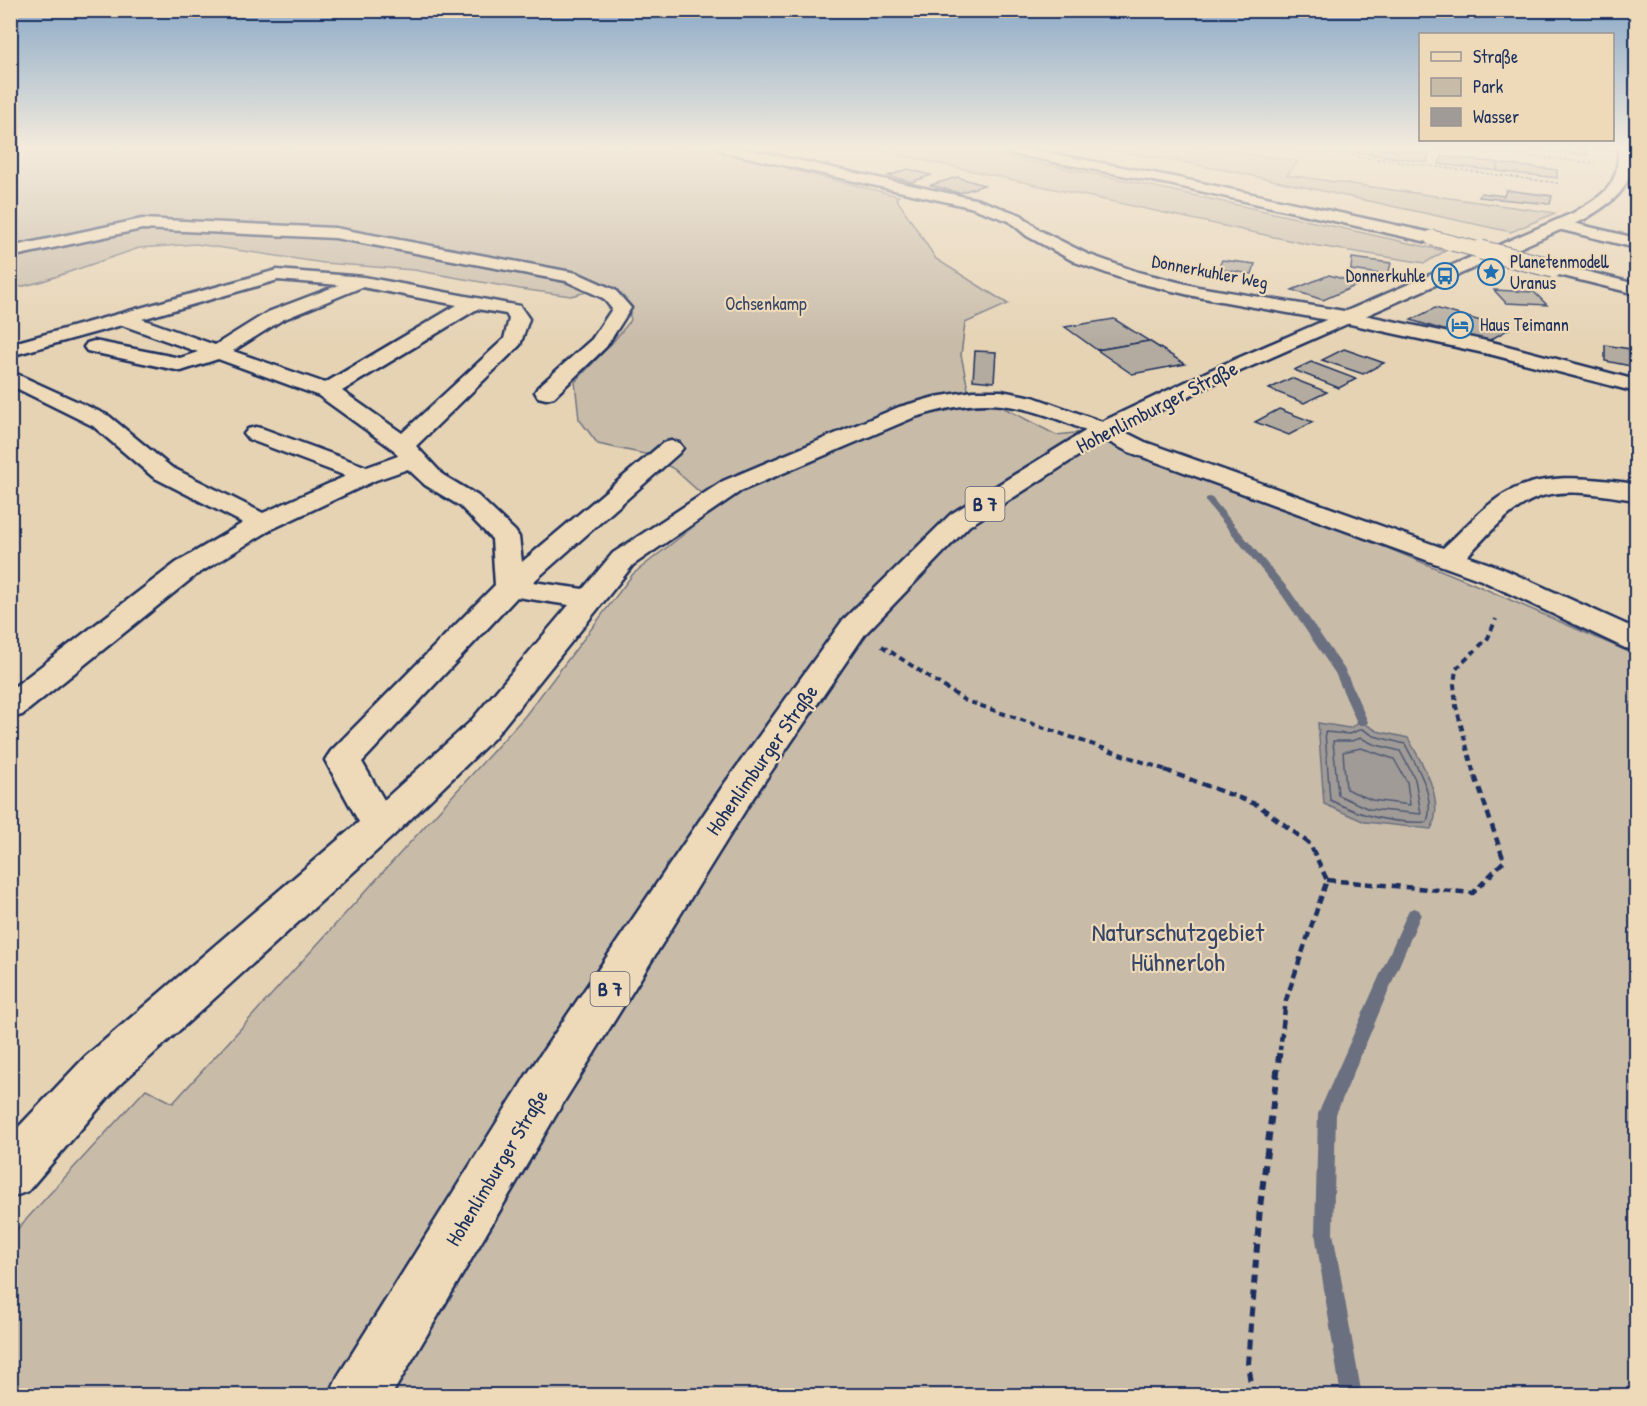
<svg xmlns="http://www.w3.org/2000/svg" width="1647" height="1406" viewBox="0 0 1647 1406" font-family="'Patrick Hand',sans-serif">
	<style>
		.green { fill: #c8bba8; stroke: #727583; stroke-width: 1.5 }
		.water { fill: #a09b96; stroke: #6b7080; stroke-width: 1.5 }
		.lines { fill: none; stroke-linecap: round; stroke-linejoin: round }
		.shore { stroke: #505a74; stroke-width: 1.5 }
		.stream { fill: #6b7080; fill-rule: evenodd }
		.building { fill: #b3ab9f; stroke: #1b2f5e; stroke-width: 1.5 }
		.minor-casing { stroke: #1b2f5e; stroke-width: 5 }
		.major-casing { stroke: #1b2f5e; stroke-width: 5 }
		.highway-casing { stroke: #1b2f5e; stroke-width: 5 }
		.path-far3 { stroke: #1b2f5e; stroke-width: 1.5; stroke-dasharray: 3 2; stroke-linecap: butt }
		.path-far2 { stroke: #1b2f5e; stroke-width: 4; stroke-dasharray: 6 4.5; stroke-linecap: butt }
		.path-far1 { stroke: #1b2f5e; stroke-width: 4.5; stroke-dasharray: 8 5; stroke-linecap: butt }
		.path { stroke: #1b2f5e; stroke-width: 6; stroke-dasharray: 9 7; stroke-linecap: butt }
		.minor { fill: #eedab8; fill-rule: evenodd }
		.major { fill: #eedab8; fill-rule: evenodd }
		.highway { fill: #eedab8; fill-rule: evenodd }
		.highway-bridge-far1-casing { stroke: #1b2f5e; stroke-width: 17; stroke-linecap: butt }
		.highway-bridge-casing { stroke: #1b2f5e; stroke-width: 21; stroke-linecap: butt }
		.highway-bridge-far1 { stroke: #eedab8; stroke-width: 15 }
		.highway-bridge { stroke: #eedab8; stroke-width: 19 }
		.labels { text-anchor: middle; stroke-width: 4.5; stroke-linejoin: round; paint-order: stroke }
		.far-poi-label { font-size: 18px; fill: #1b2f5e; stroke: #eedab8; text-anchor: start }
		.far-street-label { font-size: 18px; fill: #1b2f5e; stroke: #eedab8 }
		.far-park-label { font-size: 18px; fill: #354469; stroke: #eedab8 }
		.shield { fill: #eedab8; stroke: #5a6279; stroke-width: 1.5 }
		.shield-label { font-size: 20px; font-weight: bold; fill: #1b2f5e }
		.street-label { font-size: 21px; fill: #1b2f5e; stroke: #eedab8 }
		.near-park-label { font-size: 26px; fill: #354469; stroke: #eedab8 }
	</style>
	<rect width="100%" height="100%" fill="#e6d3b4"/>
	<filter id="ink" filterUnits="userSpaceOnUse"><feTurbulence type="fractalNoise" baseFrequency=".0167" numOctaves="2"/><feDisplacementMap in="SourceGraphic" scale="12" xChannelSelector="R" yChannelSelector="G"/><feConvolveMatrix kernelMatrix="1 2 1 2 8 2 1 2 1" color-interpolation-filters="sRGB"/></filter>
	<g filter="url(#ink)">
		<!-- green -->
		<g class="green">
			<polygon points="11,148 719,148 786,167 792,170 899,196 896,198 936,259 1008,304 965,323 961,355 968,389 1056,435 1103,430 1467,581 1636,655 1636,1395 11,1395 10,1237 146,1089 173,1103 525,716 633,574 717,508 674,469 649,455 598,444 579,419 575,382 612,343 631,320 626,299 610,286 571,296 520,289 414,270 324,263 196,244 139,248 40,282 11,289"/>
			<polygon points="868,148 961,148 1129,181 1445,251 1425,263 1306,244"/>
			<polygon points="1103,148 1208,148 1298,161 1287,175 1555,213 1511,232 1235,172"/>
		</g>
		<!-- water -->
		<path class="water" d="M1362 722 1377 731 1408 738C1422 763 1446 800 1431 829L1365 822 1324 804 1318 723 1349 728Z"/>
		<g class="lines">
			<!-- shore -->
			<g class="shore">
				<path d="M1362 729 1374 736 1405 744C1417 767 1436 796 1427 822 1392 824 1361 816 1330 800L1325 732 1349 734Z"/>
				<polygon points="1361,738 1373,744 1400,751 1415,779 1421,814 1369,809 1338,795 1333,741 1351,741"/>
				<polygon points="1361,748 1394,759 1407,782 1410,805 1372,800 1346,789 1343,752"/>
			</g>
			<!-- stream -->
			<g class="stream">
				<polygon points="1209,497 1212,498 1290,591 1345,670 1368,722 1366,725 1358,725 1335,673 1282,595 1206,502 1206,498"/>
				<polygon points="1414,908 1419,910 1421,914 1336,1114 1333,1233 1362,1396 1341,1396 1315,1233 1318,1114 1407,914 1409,910"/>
			</g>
		</g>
		<!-- building -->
		<g class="building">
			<polygon points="1316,148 1373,148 1370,154"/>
			<polygon points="1373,148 1376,148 1429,154 1427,162 1370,154"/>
			<polygon points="1543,148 1565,148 1566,153 1544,151"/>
			<polygon points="1565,148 1586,148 1588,155 1566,153"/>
			<polygon points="1442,156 1498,163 1497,171 1439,164"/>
			<polygon points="1498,163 1557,170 1557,178 1497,171"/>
			<polygon points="908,169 931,175 912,182 888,176"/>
			<polygon points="957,177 984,185 959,193 931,185"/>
			<polygon points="1506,190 1552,196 1550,204 1479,197 1481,193 1504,196"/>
			<polygon points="1352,258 1391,263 1388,275 1351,270"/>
			<polygon points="1222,260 1255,264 1252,274 1218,269"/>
			<polygon points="1329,275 1360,284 1323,300 1292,290"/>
			<polygon points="1494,290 1534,292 1547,305 1506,303"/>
			<polygon points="1435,308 1509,329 1485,343 1411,320"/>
			<polygon points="1114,319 1149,341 1097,350 1065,327"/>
			<polygon points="1149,341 1185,364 1132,374 1097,350"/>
			<polygon points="1605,345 1636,350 1636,367 1605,361"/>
			<polygon points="1344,349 1384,363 1363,374 1322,360"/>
			<polygon points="975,351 996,352 994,382 973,380"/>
			<polygon points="1311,362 1356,379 1339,388 1294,370"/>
			<polygon points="1291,378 1327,392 1304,403 1269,389"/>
			<polygon points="1279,409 1313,422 1289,435 1255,422"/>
		</g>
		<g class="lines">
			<defs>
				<g id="minor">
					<polygon points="718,148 741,148 979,200 1021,215 1039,230 1087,254 1138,272 1198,287 1350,312 1496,343 1636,380 1636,392 1493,355 1350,324 1198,297 1126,280 1075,262 1027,236 1009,221 970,207 725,152"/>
					<polygon points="142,219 335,228 577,273 615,290 631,308 606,347 554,397 546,399 538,397 535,392 538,387 592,339 612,309 603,298 566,281 335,238 142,229 10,257 10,247"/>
					<polygon points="1560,220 1636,238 1636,248 1554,228 1552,225 1554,222"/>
					<path d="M277 270 364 277 520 306 529 319 520 345 416 446 443 475 478 496 515 531 519 537 522 562 663 443 671 441 679 443 683 448 679 453 533 582 583 589 613 553 723 481 899 407 935 397 973 391H1001L1033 397 1111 425 1145 442 1443 548C1462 531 1478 512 1498 498 1538 470 1591 478 1636 484V500C1605 496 1564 486 1534 499 1507 511 1487 536 1467 556L1501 568 1636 629V650L1625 648 1481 580 1129 452C1090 432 1046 410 1002 405 973 401 943 409 915 417L741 491 633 565 494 738 393 836 117 1087 28 1191 10 1198V1136L85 1057 359 822 325 760 331 751 495 585 492 539 460 506 425 485 408 469 376 480 272 529 196 575 22 715 10 718V690L176 563 243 523 153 477 93 426 10 385V371L109 416 171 467 263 513 346 476 248 439 244 434 248 429 256 427 264 429 367 467 398 456 394 450 319 396 218 359 181 371 87 351 84 347 87 343 94 341 180 358 198 352 122 325 10 356V344ZM278 280 339 285 268 312 215 345 142 319ZM362 287 457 305 325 383 233 351 282 320ZM477 309 506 314 509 319 504 339 402 433 342 391ZM517 597 569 605 470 722 384 800 362 762Z"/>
				</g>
				<path id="major" d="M1618 148H1632C1634 188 1616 200 1585 219L1229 376 1111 435 969 526 865 634 751 801 560 1108 391 1396H329L338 1376 526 1076 725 783 843 620 951 514 1095 425 1215 368 1573 213C1604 195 1620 186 1618 148Z"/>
				<g id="highway">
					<polygon points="997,148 1022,148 1169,176 1432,233 1440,238 1432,243 1169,184 1003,152"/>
					<polygon points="1553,263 1636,284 1636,294 1547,272 1544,268 1547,264"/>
				</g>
			</defs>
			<!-- minor casing -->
			<use href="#minor" class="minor-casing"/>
			<!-- major casing -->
			<use href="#major" class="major-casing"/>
			<!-- highway casing -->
			<use href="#highway" class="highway-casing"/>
			<!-- path-far3 -->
			<g class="path-far3">
				<polyline points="1298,148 1296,151 1333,153 1558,183"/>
				<polyline points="1450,148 1595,163"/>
			</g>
			<!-- path-far2 -->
			<g class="path-far2">
				<polyline points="882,646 964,700 1169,771"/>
				<polyline points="1473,771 1456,706 1454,684 1456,669 1488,638 1496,619"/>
			</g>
			<!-- path-far1 -->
			<g class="path-far1">
				<polyline points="1165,770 1258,805 1310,844 1327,880 1286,1000 1280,1050"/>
				<polyline points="1327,880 1473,893 1504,861 1473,770"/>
			</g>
			<!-- path -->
			<polyline class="path" points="1253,1396 1248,1364 1260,1207 1280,1048"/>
			<!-- minor -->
			<use href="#minor" class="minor"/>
			<!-- major -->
			<use href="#major" class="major"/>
			<!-- highway -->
			<use href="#highway" class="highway"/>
			<defs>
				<polyline id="highway-bridge-far1" points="1432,238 1487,252"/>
				<polyline id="highway-bridge" points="1481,250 1553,268"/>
			</defs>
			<!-- highway-bridge-far1 casing -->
			<use href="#highway-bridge-far1" class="highway-bridge-far1-casing"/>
			<!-- highway-bridge casing -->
			<use href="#highway-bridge" class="highway-bridge-casing"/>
			<!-- highway-bridge-far1 -->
			<use href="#highway-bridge-far1" class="highway-bridge-far1"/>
			<!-- highway-bridge -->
			<use href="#highway-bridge" class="highway-bridge"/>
		</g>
	</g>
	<!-- sky -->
	<linearGradient id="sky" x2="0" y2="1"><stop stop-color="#8baac7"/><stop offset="0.43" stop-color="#f4ebdd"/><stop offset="1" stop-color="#f4ebdd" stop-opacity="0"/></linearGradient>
	<rect width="1647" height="344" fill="url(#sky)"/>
	<!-- icons -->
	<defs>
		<symbol id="sight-ring" viewBox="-11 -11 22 22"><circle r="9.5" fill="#eedab8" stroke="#1f6fb2" stroke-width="1.5"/><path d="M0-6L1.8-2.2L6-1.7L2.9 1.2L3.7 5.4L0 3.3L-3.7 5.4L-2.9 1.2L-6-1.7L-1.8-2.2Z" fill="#1f6fb2"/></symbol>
		<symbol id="bus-ring" viewBox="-11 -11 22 22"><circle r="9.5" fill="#eedab8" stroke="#1f6fb2" stroke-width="1.5"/><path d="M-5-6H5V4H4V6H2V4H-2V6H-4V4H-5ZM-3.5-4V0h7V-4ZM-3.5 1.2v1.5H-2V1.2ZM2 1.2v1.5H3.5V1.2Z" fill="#1f6fb2"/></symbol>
		<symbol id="hotel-ring" viewBox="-11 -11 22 22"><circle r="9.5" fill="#eedab8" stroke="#1f6fb2" stroke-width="1.5"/><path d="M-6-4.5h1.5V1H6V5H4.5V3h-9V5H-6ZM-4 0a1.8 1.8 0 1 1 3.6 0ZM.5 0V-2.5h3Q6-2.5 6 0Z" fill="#1f6fb2"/></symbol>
	</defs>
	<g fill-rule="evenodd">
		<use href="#sight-ring" x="1476" y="257" width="30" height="30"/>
		<use href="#bus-ring" x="1430" y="261" width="30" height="30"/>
		<use href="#hotel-ring" x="1445" y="310" width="30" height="30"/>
	</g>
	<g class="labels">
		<!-- far-poi labels -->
		<g class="far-poi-label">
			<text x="1510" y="268">Planetenmodell<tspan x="1510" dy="21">Uranus</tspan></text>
			<text x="1426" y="282" text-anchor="end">Donnerkuhle</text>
			<text x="1480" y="331">Haus Teimann</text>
		</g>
		<!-- far-street labels -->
		<g class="far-street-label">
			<text transform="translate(1210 272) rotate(11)" y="6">Donnerkuhler Weg</text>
		</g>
		<!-- far-park labels -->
		<g class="far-park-label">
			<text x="766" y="310">Ochsenkamp</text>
		</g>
		<!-- shield labels -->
		<g class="shield">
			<rect x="965.5" y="487" width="39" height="34" rx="4.5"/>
			<rect x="590.5" y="972" width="39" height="34" rx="4.5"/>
		</g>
		<g class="shield-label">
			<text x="985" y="511">B 7</text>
			<text x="610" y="996">B 7</text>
		</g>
		<!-- street labels -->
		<g class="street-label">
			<text transform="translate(1157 407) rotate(-27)" y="7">Hohenlimburger Straße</text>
			<text transform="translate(762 760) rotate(-55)" y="7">Hohenlimburger Straße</text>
			<text transform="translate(497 1168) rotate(-59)" y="7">Hohenlimburger Straße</text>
		</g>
		<!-- near-park labels -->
		<g class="near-park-label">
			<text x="1178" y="941">Naturschutzgebiet<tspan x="1178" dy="30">Hühnerloh</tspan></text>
		</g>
	</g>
	<!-- margin -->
	<rect width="1647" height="1406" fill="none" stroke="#eedab8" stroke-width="36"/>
	<rect x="18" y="18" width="1611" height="1370" fill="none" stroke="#1b2f5e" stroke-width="2" filter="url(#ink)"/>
	<!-- legend -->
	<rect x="1419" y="33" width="195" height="108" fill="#eedab8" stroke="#9a9694" stroke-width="1.5"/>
	<rect x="1431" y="52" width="30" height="9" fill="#eedab8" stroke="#9a9694" stroke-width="1.5"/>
	<text x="1473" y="63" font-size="18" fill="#1b2f5e">Straße</text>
	<rect x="1431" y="78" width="30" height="18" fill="#c8bba8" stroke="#9a9694" stroke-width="1.5"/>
	<text x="1473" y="93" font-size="18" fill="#1b2f5e">Park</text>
	<rect x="1431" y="108" width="30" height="18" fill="#a09b96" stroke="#9a9694" stroke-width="1.5"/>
	<text x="1473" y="123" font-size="18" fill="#1b2f5e">Wasser</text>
</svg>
